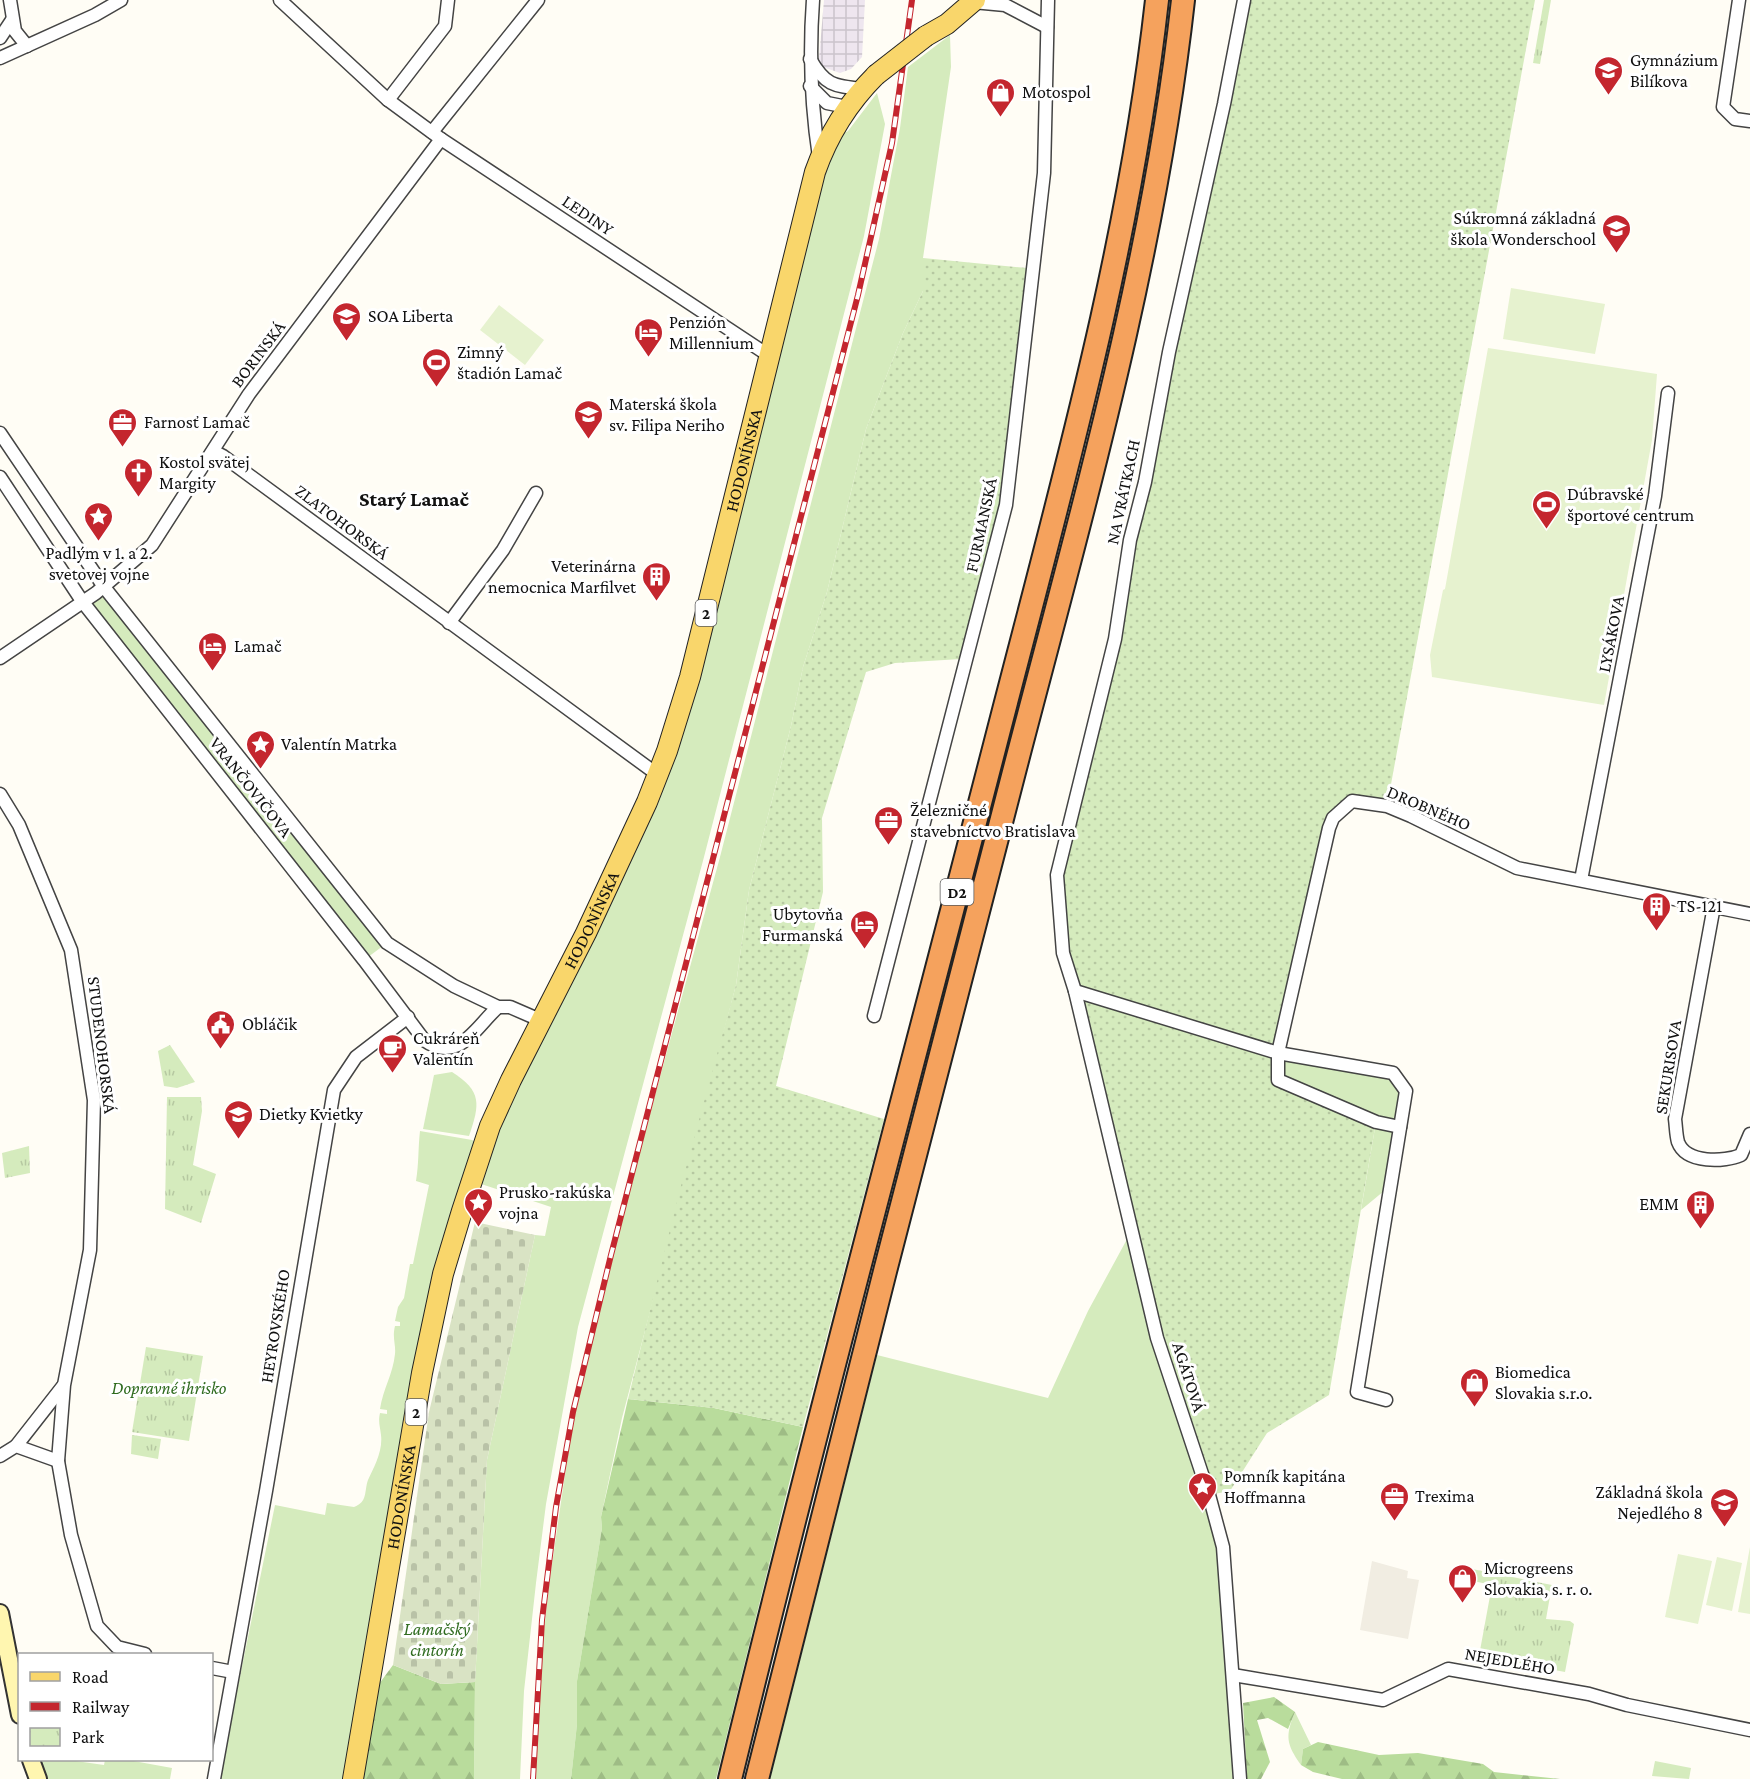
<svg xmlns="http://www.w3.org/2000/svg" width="1750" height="1779" viewBox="0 0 1750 1779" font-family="'Crimson Pro',serif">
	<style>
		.industrial { fill: url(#industrial-grid) }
		.grass { fill: #d5ebbd }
		.forest { fill: url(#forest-firs) }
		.cemetery { fill: url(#cemetery-stones) }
		.park { fill: url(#park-tufts) }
		.garden { fill: url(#garden-dots) }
		.pitch { fill: #e6f2cf }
		.plaza { fill: #f1ede2 }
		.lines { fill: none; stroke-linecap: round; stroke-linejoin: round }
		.street-casing { stroke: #444; stroke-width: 15 }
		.secondary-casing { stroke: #333; stroke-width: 20 }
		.primary-casing { stroke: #222; stroke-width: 22 }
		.highway-casing { stroke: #222; stroke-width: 26 }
		.street { stroke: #fff; stroke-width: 12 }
		.secondary { stroke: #fff6b0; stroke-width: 16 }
		.primary { stroke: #f9d66b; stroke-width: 20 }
		.highway { stroke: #f5a25d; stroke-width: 22 }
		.rail-casing { stroke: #c4262e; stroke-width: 6 }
		.rail { stroke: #fff; stroke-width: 4; stroke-dasharray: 11; stroke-linecap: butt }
		.primary-bridge-casing { stroke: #222; stroke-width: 22; stroke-linecap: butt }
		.primary-bridge { stroke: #f9d66b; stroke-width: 20 }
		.labels { text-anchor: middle; stroke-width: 6; stroke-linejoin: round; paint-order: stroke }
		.shield { fill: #fff; stroke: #585858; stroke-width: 1.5 }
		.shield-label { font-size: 16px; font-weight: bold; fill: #111 }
		.poi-label { font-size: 18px; fill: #111; stroke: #fff; text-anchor: start }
		.street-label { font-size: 18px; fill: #111; stroke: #fff }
		.park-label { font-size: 18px; font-style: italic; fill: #2f6b1f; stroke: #fff }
		.quarter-label { font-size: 21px; font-weight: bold; fill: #111; stroke: #fff }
	</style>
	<defs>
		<pattern id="industrial-grid" width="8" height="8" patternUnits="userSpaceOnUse" patternTransform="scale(1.5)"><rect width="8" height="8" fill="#eee6ef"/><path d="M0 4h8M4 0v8" fill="none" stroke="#cbc4cc"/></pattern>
		<pattern id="forest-firs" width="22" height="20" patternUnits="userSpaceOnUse" patternTransform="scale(1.5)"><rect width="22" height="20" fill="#b9dc9c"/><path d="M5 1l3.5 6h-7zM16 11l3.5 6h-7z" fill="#9ebc85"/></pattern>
		<pattern id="cemetery-stones" width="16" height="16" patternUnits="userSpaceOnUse" patternTransform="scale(1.5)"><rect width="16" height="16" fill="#d9e3c4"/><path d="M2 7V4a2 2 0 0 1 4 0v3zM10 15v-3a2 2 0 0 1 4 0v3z" fill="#b9c2a7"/></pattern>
		<pattern id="park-tufts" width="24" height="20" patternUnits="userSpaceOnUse" patternTransform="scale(1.5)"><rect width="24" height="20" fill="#d5ebbd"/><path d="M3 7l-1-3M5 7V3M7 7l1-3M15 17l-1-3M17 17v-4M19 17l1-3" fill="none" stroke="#b6c8a1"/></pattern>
		<pattern id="garden-dots" width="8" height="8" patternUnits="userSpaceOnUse" patternTransform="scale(1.5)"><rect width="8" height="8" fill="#d5ebbd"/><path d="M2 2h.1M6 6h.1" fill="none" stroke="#b6c8a1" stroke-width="1.8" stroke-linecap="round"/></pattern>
	</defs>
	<rect width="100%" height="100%" fill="#fffdf5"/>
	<!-- industrial -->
	<polygon class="industrial" points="824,0 865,0 862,57 851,69 840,73 823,67 819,59"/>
	<!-- grass -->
	<g class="grass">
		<polygon points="950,35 951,67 923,258 923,291 903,333 866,429 827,592 803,667 791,726 749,890 736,985 622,1418 601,1517 602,1528 577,1681 577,1724 571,1779 533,1779 537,1694 549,1585 574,1412 591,1330 720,857 879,239 900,128 908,67"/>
		<path d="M877 93 885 124 864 236 704 857 578 1327 546 1504 536 1583 524 1691 520 1779H474L475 1682 487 1460 535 1235 545 1236 551 1207 472 1181 462 1211 353 1779H219L275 1505 325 1515 327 1503 354 1507C368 1502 364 1491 368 1480 374 1467 383 1451 381 1435 380 1426 378 1422 380 1413L387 1414V1410L380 1409C383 1389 393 1374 395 1354 396 1344 392 1338 395 1326H400V1322L395 1321 398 1307 404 1298 410 1264H413L429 1185 416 1181C419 1163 418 1148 420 1131L472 1140 483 1146 647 802 827 142 848 131Z"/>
		<polygon points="104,587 387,943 364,960 82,601"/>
		<polygon points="1278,1053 1393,1073 1406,1091 1390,1186 1361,1210 1376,1122 1278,1080"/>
		<path d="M452 1072C482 1091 480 1104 469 1136L423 1129 434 1075Z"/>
		<polygon points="1132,1230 1223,1547 1240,1779 770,1779 877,1355 1048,1398 1088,1311"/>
		<path d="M1295 1712 1311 1745 1303 1749 1301 1765C1286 1744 1285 1736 1295 1712Z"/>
		<polygon points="31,1760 69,1760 104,1765 105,1760 128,1760 172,1768 170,1779 39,1779"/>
		<polygon points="1655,1761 1691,1768 1689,1779 1652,1776"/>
	</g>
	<!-- forest -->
	<g class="forest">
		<polygon points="628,1399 714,1408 803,1427 716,1779 571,1779 577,1724 577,1681 602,1528 601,1517"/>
		<polygon points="393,1665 441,1684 475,1682 474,1779 353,1779 365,1703"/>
		<polygon points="1274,1697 1295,1712 1288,1729 1268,1718 1257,1720 1270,1762 1261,1779 1247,1779 1243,1703"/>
		<polygon points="1318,1742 1379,1755 1418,1753 1483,1764 1494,1772 1560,1779 1342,1779 1313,1772 1301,1765 1303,1749"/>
	</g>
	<!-- cemetery -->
	<polygon class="cemetery" points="475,1222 535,1235 487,1460 475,1682 441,1684 393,1665 429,1412"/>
	<!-- park -->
	<g class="park">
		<polygon points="1544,0 1551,0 1540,64 1533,63"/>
		<polygon points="170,1045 195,1082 177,1088 164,1086 158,1051"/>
		<polygon points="167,1097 201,1097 202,1111 193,1165 216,1174 201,1223 165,1209"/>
		<polygon points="29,1146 30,1173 5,1178 2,1153"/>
		<polygon points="146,1347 203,1356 189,1441 132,1432"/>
		<polygon points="132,1435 161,1439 158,1459 131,1454"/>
		<polygon points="1462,1567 1552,1585 1546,1619 1570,1621 1574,1624 1565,1672 1479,1656 1492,1585 1459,1578"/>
	</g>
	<!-- garden -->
	<g class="garden">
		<polygon points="1244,0 1535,0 1387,806 1352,801 1333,818 1279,1080 1376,1122 1329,1395 1267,1433 1230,1491 1209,1495 1157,1338 1075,991 1057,875 1115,639"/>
		<polygon points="923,258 1027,268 1000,504 961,659 895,663 866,672 822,818 823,892 776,1086 884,1119 803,1427 714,1408 628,1399 679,1193 736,985 749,890 791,726 803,667 827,592 866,429 903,333 923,291"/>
	</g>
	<!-- pitch -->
	<g class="pitch">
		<polygon points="1511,288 1605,304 1595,354 1503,339"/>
		<polygon points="499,305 544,340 525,365 480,330"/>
		<polygon points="1488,348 1657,374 1652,440 1604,705 1432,677 1430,655 1443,590 1445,589"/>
		<polygon points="1750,1547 1750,1614 1738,1612"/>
		<polygon points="1678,1554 1712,1561 1698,1624 1665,1617"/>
		<polygon points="1717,1557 1742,1563 1732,1611 1706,1605"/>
	</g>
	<!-- plaza -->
	<polygon class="plaza" points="1372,1561 1408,1571 1407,1578 1419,1580 1408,1639 1360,1630"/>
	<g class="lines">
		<defs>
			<g id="street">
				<polyline points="10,0 15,31 27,46"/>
				<polyline points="280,0 388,100 441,139 771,357"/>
				<path d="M813 0C809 54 811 104 819 157"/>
				<polyline points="1739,0 1723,107 1735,119 1750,121"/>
				<polyline points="973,2 1005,5 1047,27"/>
				<polyline points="0,38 12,20"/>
				<polyline points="0,58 95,15 121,0"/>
				<path d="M810 59C825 85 833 86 862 89"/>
				<polyline points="810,86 827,103 847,107"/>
				<polyline points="388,100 445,26 448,0"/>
				<polyline points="432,132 538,0"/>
				<polyline points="0,433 104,587 387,943 454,986 498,1007 510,1007 540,1020"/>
				<polyline points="213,451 223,456 658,775"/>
				<path d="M0 477 82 601 364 960 424 1040C458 1064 474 1029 498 1007"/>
				<polyline points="449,623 503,550 536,493"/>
				<polyline points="0,658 96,593 152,545 249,394 441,139"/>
				<polyline points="0,794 19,825 71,950 94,1100 90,1250 64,1385 58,1461 71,1535 97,1626 117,1647 145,1654"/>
				<polyline points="1581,880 1655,496 1668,393"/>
				<path d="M1714 906 1675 1119C1676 1126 1676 1135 1678 1142 1686 1164 1725 1162 1741 1155L1750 1134"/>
				<polyline points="1075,991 1278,1053 1393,1073 1406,1091 1357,1392 1386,1400"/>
				<polyline points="874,1016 1006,505 1044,173 1048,0"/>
				<polyline points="1400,1127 1376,1122 1278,1080 1278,1053 1329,828 1333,818 1352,801 1387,806 1411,816 1517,868 1750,914"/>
				<polyline points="16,1446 63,1386"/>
				<polyline points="0,1456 16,1446 58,1461"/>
				<polyline points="212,1668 233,1672"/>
				<polyline points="1233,1675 1383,1700 1448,1669 1589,1694 1627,1705 1750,1730"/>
				<polyline points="214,1779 266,1491 334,1090 356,1057 408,1017"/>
				<polyline points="1240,1779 1223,1547 1209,1495 1157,1338 1075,991 1063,953 1057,875 1115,639 1130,540 1145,482 1169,352 1224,104 1244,0"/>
			</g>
			<g id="secondary">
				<polyline points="0,1613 20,1715"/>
				<polyline points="31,1760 38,1779"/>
			</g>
			<g id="primary">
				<polyline points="926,36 947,24 975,0"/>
				<path id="s1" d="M353 1779 422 1373 443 1274 462 1211 490 1126 511 1080 586 933 647 802 667 751 690 677 815 172C828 135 848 103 876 75"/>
			</g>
			<g id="highway">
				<path d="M730 1779C814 1433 906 1090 995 745 1058 499 1129 253 1157 0"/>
				<path d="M757 1779C840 1443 927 1107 1014 772 1080 518 1154 262 1183 0"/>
			</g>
		</defs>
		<!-- street casing -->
		<use href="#street" class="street-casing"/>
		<!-- secondary casing -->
		<use href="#secondary" class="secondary-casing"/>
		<!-- primary casing -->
		<use href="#primary" class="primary-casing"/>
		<!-- highway casing -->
		<use href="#highway" class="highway-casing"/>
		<!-- street -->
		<use href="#street" class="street"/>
		<!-- secondary -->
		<use href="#secondary" class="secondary"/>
		<!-- primary -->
		<use href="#primary" class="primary"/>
		<!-- highway -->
		<use href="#highway" class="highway"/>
		<defs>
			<polyline id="rail" points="533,1779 542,1620 556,1507 573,1412 611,1255 858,295 892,143 912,0"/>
		</defs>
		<!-- rail casing -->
		<use href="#rail" class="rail-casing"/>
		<!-- rail -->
		<use href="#rail" class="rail"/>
		<defs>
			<polyline id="primary-bridge" points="876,75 926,36"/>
		</defs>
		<!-- primary-bridge casing -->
		<use href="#primary-bridge" class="primary-bridge-casing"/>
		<!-- primary-bridge -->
		<use href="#primary-bridge" class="primary-bridge"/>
	</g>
	<!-- icons -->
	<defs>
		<symbol id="school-pin" viewBox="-11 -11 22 30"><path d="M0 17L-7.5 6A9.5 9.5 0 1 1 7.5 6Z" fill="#c4262e" stroke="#fff"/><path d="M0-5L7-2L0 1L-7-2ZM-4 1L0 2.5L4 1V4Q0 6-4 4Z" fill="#fff"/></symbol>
		<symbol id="shop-pin" viewBox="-11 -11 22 30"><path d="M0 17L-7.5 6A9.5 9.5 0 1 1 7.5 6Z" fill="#c4262e" stroke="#fff"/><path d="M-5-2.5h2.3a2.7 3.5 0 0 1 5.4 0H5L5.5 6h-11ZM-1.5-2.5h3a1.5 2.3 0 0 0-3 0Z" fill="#fff"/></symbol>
		<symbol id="hotel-pin" viewBox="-11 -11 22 30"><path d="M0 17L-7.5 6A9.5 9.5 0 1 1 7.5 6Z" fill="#c4262e" stroke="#fff"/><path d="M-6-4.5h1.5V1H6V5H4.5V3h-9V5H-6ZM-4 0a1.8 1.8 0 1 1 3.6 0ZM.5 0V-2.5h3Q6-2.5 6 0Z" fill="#fff"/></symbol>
		<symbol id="stadium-pin" viewBox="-11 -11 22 30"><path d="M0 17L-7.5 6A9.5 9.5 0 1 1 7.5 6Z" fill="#c4262e" stroke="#fff"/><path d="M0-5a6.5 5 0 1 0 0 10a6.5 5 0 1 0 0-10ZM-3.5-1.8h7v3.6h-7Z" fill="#fff"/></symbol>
		<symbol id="office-pin" viewBox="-11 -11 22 30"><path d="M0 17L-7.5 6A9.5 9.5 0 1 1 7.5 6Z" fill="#c4262e" stroke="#fff"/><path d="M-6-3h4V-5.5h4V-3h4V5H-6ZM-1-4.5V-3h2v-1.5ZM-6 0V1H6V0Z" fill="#fff"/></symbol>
		<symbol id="church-pin" viewBox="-11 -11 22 30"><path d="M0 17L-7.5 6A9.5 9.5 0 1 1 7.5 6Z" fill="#c4262e" stroke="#fff"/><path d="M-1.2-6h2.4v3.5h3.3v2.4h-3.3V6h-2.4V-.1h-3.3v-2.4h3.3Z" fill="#fff"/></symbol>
		<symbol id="sight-pin" viewBox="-11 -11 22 30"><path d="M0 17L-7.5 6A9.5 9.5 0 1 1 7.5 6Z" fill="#c4262e" stroke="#fff"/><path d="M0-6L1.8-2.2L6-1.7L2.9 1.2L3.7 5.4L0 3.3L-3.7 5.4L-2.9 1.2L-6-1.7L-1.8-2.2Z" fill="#fff"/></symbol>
		<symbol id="building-pin" viewBox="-11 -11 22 30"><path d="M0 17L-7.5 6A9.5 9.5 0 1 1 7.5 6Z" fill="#c4262e" stroke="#fff"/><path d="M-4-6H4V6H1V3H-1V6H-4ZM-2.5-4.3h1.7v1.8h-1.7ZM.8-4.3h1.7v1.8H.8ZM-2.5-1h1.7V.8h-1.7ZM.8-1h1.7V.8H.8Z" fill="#fff"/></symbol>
		<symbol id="civic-pin" viewBox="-11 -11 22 30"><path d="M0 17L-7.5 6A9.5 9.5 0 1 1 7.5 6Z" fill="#c4262e" stroke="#fff"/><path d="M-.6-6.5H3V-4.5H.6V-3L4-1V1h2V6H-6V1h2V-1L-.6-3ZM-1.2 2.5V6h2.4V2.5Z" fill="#fff"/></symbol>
		<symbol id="cafe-pin" viewBox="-11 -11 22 30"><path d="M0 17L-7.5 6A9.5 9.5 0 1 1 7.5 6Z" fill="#c4262e" stroke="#fff"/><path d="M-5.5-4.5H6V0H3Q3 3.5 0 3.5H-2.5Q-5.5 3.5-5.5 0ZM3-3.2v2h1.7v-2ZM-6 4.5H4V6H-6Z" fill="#fff"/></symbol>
	</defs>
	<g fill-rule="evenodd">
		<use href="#school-pin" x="1592" y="54" width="33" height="45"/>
		<use href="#shop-pin" x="984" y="76" width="33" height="45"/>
		<use href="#school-pin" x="1600" y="212" width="33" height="45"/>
		<use href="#school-pin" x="330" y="300" width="33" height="45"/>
		<use href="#hotel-pin" x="632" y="316" width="33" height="45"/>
		<use href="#stadium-pin" x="420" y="346" width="33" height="45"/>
		<use href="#school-pin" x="572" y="398" width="33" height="45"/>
		<use href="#office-pin" x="106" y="406" width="33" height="45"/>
		<use href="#church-pin" x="122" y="456" width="33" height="45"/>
		<use href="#stadium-pin" x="1530" y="488" width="33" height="45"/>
		<use href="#sight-pin" x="82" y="500" width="33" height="45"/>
		<use href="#building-pin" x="640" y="560" width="33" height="45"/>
		<use href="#hotel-pin" x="196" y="630" width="33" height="45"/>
		<use href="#sight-pin" x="244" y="728" width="33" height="45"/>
		<use href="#office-pin" x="872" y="804" width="33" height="45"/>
		<use href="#building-pin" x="1640" y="890" width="33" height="45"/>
		<use href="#hotel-pin" x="848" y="908" width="33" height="45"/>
		<use href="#civic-pin" x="204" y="1008" width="33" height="45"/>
		<use href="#cafe-pin" x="376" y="1032" width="33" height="45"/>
		<use href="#school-pin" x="222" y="1098" width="33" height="45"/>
		<use href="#sight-pin" x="462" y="1186" width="33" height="45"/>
		<use href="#building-pin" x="1684" y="1188" width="33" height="45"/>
		<use href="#shop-pin" x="1458" y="1366" width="33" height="45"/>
		<use href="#sight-pin" x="1186" y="1470" width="33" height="45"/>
		<use href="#office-pin" x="1378" y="1480" width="33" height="45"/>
		<use href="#school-pin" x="1708" y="1486" width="33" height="45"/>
		<use href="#shop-pin" x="1446" y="1562" width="33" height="45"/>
	</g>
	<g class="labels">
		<!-- shield labels -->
		<g class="shield">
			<rect x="695.5" y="600" width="21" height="26" rx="4.5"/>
			<rect x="940.5" y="879" width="33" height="26" rx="4.5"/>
			<rect x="405.5" y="1399" width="21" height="26" rx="4.5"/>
		</g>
		<g class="shield-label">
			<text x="706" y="619">2</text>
			<text x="957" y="898">D2</text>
			<text x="416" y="1418">2</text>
		</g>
		<!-- poi labels -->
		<g class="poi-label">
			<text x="1630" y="66">Gymnázium<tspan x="1630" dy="21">Bilíkova</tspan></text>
			<text x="1022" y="98">Motospol</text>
			<text x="1596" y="224" text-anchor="end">Súkromná základná<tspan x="1596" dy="21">škola Wonderschool</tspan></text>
			<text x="368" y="322">SOA Liberta</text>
			<text x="669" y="328">Penzión<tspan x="669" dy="21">Millennium</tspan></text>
			<text x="457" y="358">Zimný<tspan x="457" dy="21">štadión Lamač</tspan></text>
			<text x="609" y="410">Materská škola<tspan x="609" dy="21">sv. Filipa Neriho</tspan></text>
			<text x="144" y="428">Farnosť Lamač</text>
			<text x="159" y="468">Kostol svätej<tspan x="159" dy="21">Margity</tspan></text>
			<text x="1567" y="500">Dúbravské<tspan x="1567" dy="21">športové centrum</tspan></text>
			<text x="99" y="559" text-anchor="middle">Padlým v 1. a 2.<tspan x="99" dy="21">svetovej vojne</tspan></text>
			<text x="636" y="572" text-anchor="end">Veterinárna<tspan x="636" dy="21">nemocnica Marfilvet</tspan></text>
			<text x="234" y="652">Lamač</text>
			<text x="281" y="750">Valentín Matrka</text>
			<text x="910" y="816">Železničné<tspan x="910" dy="21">stavebníctvo Bratislava</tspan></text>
			<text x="1677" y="912">TS-121</text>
			<text x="843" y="920" text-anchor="end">Ubytovňa<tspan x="843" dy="21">Furmanská</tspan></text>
			<text x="242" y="1030">Obláčik</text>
			<text x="413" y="1044">Cukráreň<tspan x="413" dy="21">Valentín</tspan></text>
			<text x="259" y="1120">Dietky Kvietky</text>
			<text x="499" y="1198">Prusko-rakúska<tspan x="499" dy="21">vojna</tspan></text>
			<text x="1679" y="1210" text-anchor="end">EMM</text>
			<text x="1495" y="1378">Biomedica<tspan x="1495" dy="21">Slovakia s.r.o.</tspan></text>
			<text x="1224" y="1482">Pomník kapitána<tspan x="1224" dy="21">Hoffmanna</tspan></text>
			<text x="1703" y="1498" text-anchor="end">Základná škola<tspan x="1703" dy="21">Nejedlého 8</tspan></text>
			<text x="1415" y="1502">Trexima</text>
			<text x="1484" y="1574">Microgreens<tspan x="1484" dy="21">Slovakia, s. r. o.</tspan></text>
		</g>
		<!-- street labels -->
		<g class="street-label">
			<text transform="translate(588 215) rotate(34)" y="6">LEDINY</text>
			<text transform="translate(258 354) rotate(-53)" y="6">BORINSKÁ</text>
			<text dy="6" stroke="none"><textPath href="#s1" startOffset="1384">HODONÍNSKA</textPath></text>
			<text transform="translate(1123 492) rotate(-78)" y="6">NA VRÁTKACH</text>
			<text transform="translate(342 522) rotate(37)" y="6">ZLATOHORSKÁ</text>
			<text transform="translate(981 525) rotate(-78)" y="6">FURMANSKÁ</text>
			<text transform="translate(1611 634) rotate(-79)" y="6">LYSÁKOVA</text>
			<text transform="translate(251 787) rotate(52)" y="6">VRANČOVIČOVA</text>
			<text transform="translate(1429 808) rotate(23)" y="6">DROBNÉHO</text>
			<text dy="6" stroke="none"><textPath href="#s1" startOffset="898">HODONÍNSKA</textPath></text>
			<text transform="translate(102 1045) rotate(83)" y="6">STUDENOHORSKÁ</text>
			<text transform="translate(1668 1067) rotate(-81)" y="6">SEKURISOVA</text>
			<text transform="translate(275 1326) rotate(-81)" y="6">HEYROVSKÉHO</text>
			<text transform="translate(1189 1377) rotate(72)" y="6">AGÁTOVÁ</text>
			<text dy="6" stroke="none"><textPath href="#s1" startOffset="286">HODONÍNSKA</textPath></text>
			<text transform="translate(1510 1661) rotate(10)" y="6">NEJEDLÉHO</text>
		</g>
		<!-- park labels -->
		<g class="park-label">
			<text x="169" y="1394">Dopravné ihrisko</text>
			<text x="437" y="1635">Lamačský<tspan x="437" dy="21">cintorín</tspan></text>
		</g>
		<!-- quarter labels -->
		<g class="quarter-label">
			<text x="414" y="506">Starý Lamač</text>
		</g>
	</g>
	<!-- legend -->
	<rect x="18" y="1653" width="195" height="108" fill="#ffffff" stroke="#a0a0a0" stroke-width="1.5"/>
	<rect x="30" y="1672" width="30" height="9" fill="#f9d66b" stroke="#a0a0a0" stroke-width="1.5"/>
	<text x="72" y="1683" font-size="18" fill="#111111">Road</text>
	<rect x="30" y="1702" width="30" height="9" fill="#c4262e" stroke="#a0a0a0" stroke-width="1.5"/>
	<text x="72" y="1713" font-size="18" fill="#111111">Railway</text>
	<rect x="30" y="1728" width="30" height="18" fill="url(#park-tufts)" stroke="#a0a0a0" stroke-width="1.5"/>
	<text x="72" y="1743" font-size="18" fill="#111111">Park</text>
</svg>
